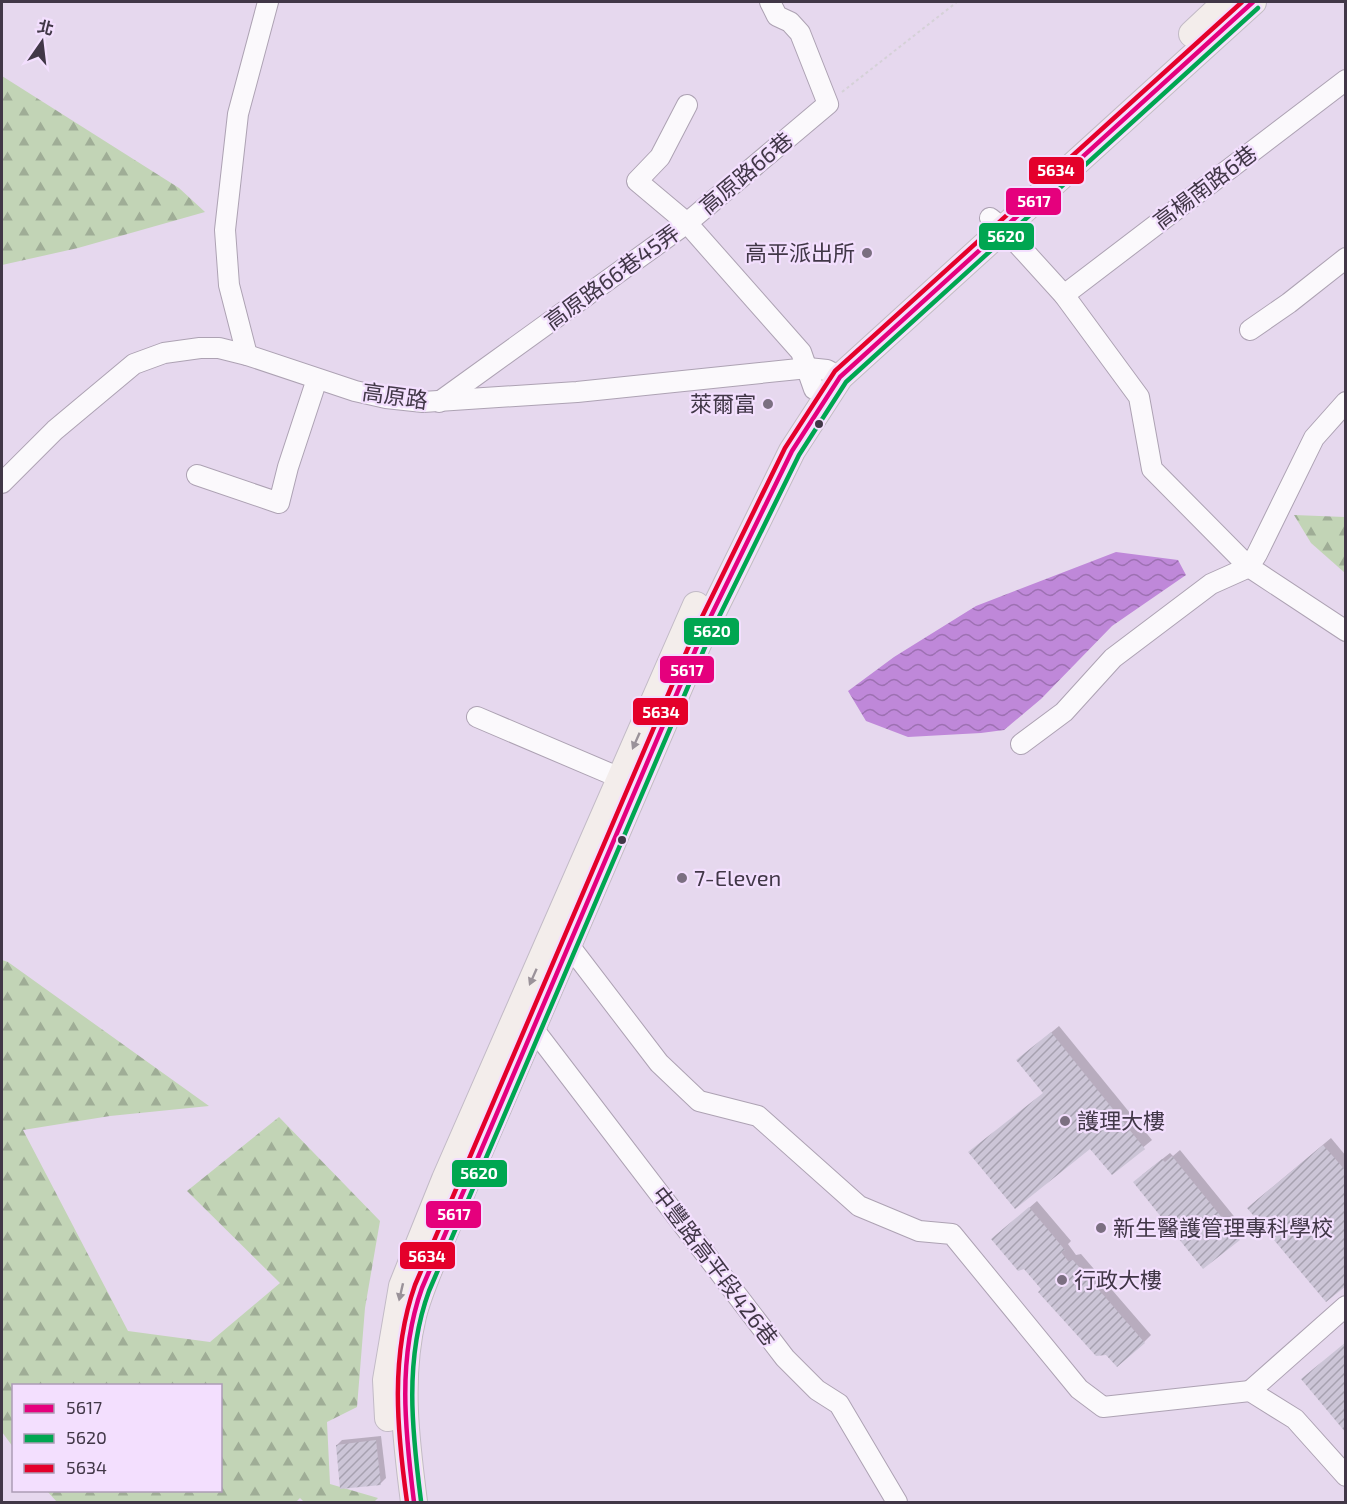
<svg xmlns="http://www.w3.org/2000/svg" width="1347" height="1504" viewBox="0 0 1347 1504" font-family="'Exo 2','Noto Sans TC',sans-serif">
	<style>
		.forest { fill: url(#forest-firs) }
		.water { fill: url(#water-waves) }
		.shadow { fill: #0003 }
		.building { fill: url(#building-hatch) }
		.lines { fill: none; stroke-linecap: round; stroke-linejoin: round }
		.minor-casing { stroke: #ada2b3; stroke-width: 22 }
		.major-casing { stroke: #c2bac6; stroke-width: 28 }
		.path { stroke: #d5d1d7; stroke-width: 2; stroke-dasharray: 3 3; stroke-linecap: butt }
		.minor { stroke: #fbf9fc; stroke-width: 20 }
		.major { stroke: #f3edeb; stroke-width: 26 }
		.bus-1-casing { stroke: #f3dffe; stroke-width: 9 }
		.bus-2-casing { stroke: #f3dffe; stroke-width: 9 }
		.bus-3-casing { stroke: #f3dffe; stroke-width: 9 }
		.bus-1 { stroke: #e5007d; stroke-width: 4.5 }
		.bus-2 { stroke: #00a651; stroke-width: 4.5 }
		.bus-3 { stroke: #e4002b; stroke-width: 4.5 }
		.oneway { fill: #9a9299 }
		.poi-dot { fill: #7b6f81; stroke: #f3dffe; stroke-width: 2 }
		.bus-dot { fill: #413747; stroke: #f3dffe; stroke-width: 2 }
		.labels { text-anchor: middle; stroke-width: 4.5; stroke-linejoin: round; paint-order: stroke }
		.street-label { font-size: 22px; fill: #413747; stroke: #f3dffe }
		.poi-label { font-size: 22px; fill: #413747; stroke: #f3dffe; text-anchor: start }
		.line-badge { stroke: #f3dffe; stroke-width: 2 }
		.badge-label { font-size: 16px; text-anchor: middle; font-weight: bold; fill: #fff }
	</style>
	<defs>
		<pattern id="forest-firs" width="22" height="20" patternUnits="userSpaceOnUse" patternTransform="scale(1.5)"><rect width="22" height="20" fill="#c2d4b6"/><path d="M5 1l3.5 6h-7zM16 11l3.5 6h-7z" fill="#9fad96"/></pattern>
		<pattern id="water-waves" width="16" height="10" patternUnits="userSpaceOnUse" patternTransform="scale(1.5)"><rect width="16" height="10" fill="#bf88d9"/><path d="M0 5q4-4 8 0t8 0" fill="none" stroke="#9d70b2"/></pattern>
		<pattern id="building-hatch" width="6" height="6" patternUnits="userSpaceOnUse" patternTransform="scale(1.5)"><rect width="6" height="6" fill="#ccc5d7"/><path d="M-1 1l2-2M0 6l6-6M5 7l2-2" fill="none" stroke="#a7a1b0"/></pattern>
	</defs>
	<rect width="100%" height="100%" fill="#e6d8ee"/>
	<!-- forest -->
	<g class="forest">
		<polygon points="2,76 179,188 205,212 78,248 2,265"/>
		<polygon points="1294,515 1345,517 1345,573 1311,543"/>
		<polygon points="2,960 8,962 209,1106 110,1116 23,1130 128,1331 210,1342 280,1283 187,1191 279,1117 380,1221 365,1308 357,1407 327,1422 330,1484 378,1498 374,1502 304,1502 300,1498 296,1502 57,1502 47,1491 220,1490 220,1386 14,1386 13,1447 2,1432"/>
	</g>
	<!-- water -->
	<polygon class="water" points="1116,552 1178,560 1186,575 1112,626 1041,699 1004,730 981,733 908,737 866,721 848,691 894,657 976,606"/>
	<!-- shadow -->
	<g class="shadow">
		<polygon points="1059,1026 1152,1140 1112,1173 1018,1060"/>
		<polygon points="1331,1138 1346,1156 1346,1284 1256,1201"/>
		<polygon points="1180,1150 1246,1231 1239,1238 1142,1175 1170,1153 1173,1156"/>
		<polygon points="1037,1201 1071,1241 1068,1244 1076,1255 1081,1254 1151,1335 1144,1342 1043,1289 1024,1267 993,1239"/>
		<polygon points="381,1436 386,1478 381,1483 337,1445 342,1440"/>
	</g>
	<!-- building -->
	<g class="building">
		<polygon points="1051,1032 1145,1149 1112,1175 1090,1149 1015,1209 968,1152 1043,1093 1016,1060"/>
		<polygon points="1323,1145 1346,1171 1346,1286 1326,1302 1247,1208"/>
		<polygon points="1172,1156 1240,1240 1203,1269 1133,1182 1162,1159 1165,1162"/>
		<polygon points="1029,1207 1065,1250 1061,1252 1068,1261 1073,1260 1145,1343 1117,1367 1106,1355 1096,1356 1038,1292 1041,1289 1024,1269 1018,1271 991,1239"/>
		<polygon points="1346,1342 1346,1433 1301,1379"/>
		<polygon points="376,1440 381,1485 340,1489 336,1445"/>
	</g>
	<g class="lines">
		<defs>
			<g id="minor">
				<polyline points="770,2 777,16 790,22 800,33 828,104 687,223 801,352 814,389"/>
				<polyline points="990,218 1004,229 1064,295 1139,397 1152,469 1249,567 1211,584 1113,658 1064,712 1021,744"/>
				<polyline points="1064,295 1346,80"/>
				<polyline points="1250,330 1289,303 1346,258"/>
				<polyline points="247,355 229,285 225,230 238,114 268,2"/>
				<polyline points="439,402 687,223 637,181 660,157 687,105"/>
				<polyline points="1346,402 1314,438 1257,554 1249,567 1346,631"/>
				<polyline points="197,475 279,503 288,467 317,379"/>
				<polyline points="2,483 55,430 134,364 164,353 200,348 219,348 247,355 355,391 386,398 423,402 577,392 808,368 827,370 840,377"/>
				<polyline points="477,717 632,783"/>
				<polyline points="559,941 568,944 659,1063 699,1101 758,1116 859,1206 919,1231 952,1234 1079,1389 1103,1407 1250,1391 1295,1419 1346,1476"/>
				<polyline points="532,1027 785,1358 817,1390 839,1404 897,1502"/>
				<polyline points="1250,1391 1346,1306"/>
			</g>
			<g id="major">
				<polyline points="1192,34 1226,2"/>
				<polyline points="388,1418 386,1380 402,1286 445,1179 696,605"/>
				<path d="M414 1502C406 1440 398 1378 413 1316 419 1291 431 1266 440 1243L704 630 792 451 840 377 1253 2"/>
			</g>
		</defs>
		<!-- minor casing -->
		<use href="#minor" class="minor-casing"/>
		<!-- major casing -->
		<use href="#major" class="major-casing"/>
		<!-- path -->
		<polyline class="path" points="842,92 957,2"/>
		<!-- minor -->
		<use href="#minor" class="minor"/>
		<!-- major -->
		<use href="#major" class="major"/>
		<defs>
			<path id="bus-1" d="M414 1502C405 1430 397 1358 422 1288L704 630 792 451 840 377 1253 2"/>
			<path id="bus-2" d="M421 1501C412 1431 404 1359 429 1291L711 633 799 455 846 382 1258 8"/>
			<path id="bus-3" d="M407 1502C397 1430 390 1356 415 1285L697 627 785 448 835 371 1242 2"/>
		</defs>
		<!-- bus-1 casing -->
		<use href="#bus-1" class="bus-1-casing"/>
		<!-- bus-2 casing -->
		<use href="#bus-2" class="bus-2-casing"/>
		<!-- bus-3 casing -->
		<use href="#bus-3" class="bus-3-casing"/>
		<!-- bus-1 -->
		<use href="#bus-1" class="bus-1"/>
		<!-- bus-2 -->
		<use href="#bus-2" class="bus-2"/>
		<!-- bus-3 -->
		<use href="#bus-3" class="bus-3"/>
	</g>
	<!-- one-way arrows -->
	<defs><path id="oneway-solid" d="M-6-.8H1V-3.2L6.5 0L1 3.2V.8H-6Z" transform="scale(1.5)"/></defs>
	<g class="oneway">
		<use href="#oneway-solid" transform="translate(636 741) rotate(114)"/>
		<use href="#oneway-solid" transform="translate(533 977) rotate(114)"/>
		<use href="#oneway-solid" transform="translate(401 1292) rotate(103)"/>
	</g>
	<!-- markers -->
	<g class="poi-dot">
		<circle cx="867" cy="253" r="6"/>
		<circle cx="768" cy="404" r="6"/>
		<circle cx="682" cy="878" r="6"/>
		<circle cx="1065" cy="1121" r="6"/>
		<circle cx="1101" cy="1228" r="6"/>
		<circle cx="1062" cy="1280" r="6"/>
	</g>
	<g class="bus-dot">
		<circle cx="819" cy="424" r="5"/>
		<circle cx="622" cy="840" r="5"/>
	</g>
	<g class="labels">
		<!-- street labels -->
		<g class="street-label">
			<text transform="translate(746 173) rotate(-40)" y="8">高原路66巷</text>
			<text transform="translate(1205 187) rotate(-37)" y="8">高楊南路6巷</text>
			<text transform="translate(612 277) rotate(-36)" y="8">高原路66巷45弄</text>
			<text transform="translate(395 396) rotate(8)" y="8">高原路</text>
			<text transform="translate(715 1266) rotate(53)" y="8">中豐路高平段426巷</text>
		</g>
		<!-- poi labels -->
		<g class="poi-label">
			<text x="855" y="261" text-anchor="end">高平派出所</text>
			<text x="756" y="412" text-anchor="end">萊爾富</text>
			<text x="694" y="886">7-Eleven</text>
			<text x="1077" y="1129">護理大樓</text>
			<text x="1113" y="1236">新生醫護管理專科學校</text>
			<text x="1074" y="1288">行政大樓</text>
		</g>
	</g>
	<g class="line-badge">
		<rect x="1028" y="156" width="57" height="29" rx="6" fill="#e4002b"/>
		<rect x="1005" y="187" width="57" height="29" rx="6" fill="#e5007d"/>
		<rect x="978" y="222" width="57" height="29" rx="6" fill="#00a651"/>
		<rect x="683" y="617" width="57" height="29" rx="6" fill="#00a651"/>
		<rect x="659" y="655" width="56" height="29" rx="6" fill="#e5007d"/>
		<rect x="632" y="697" width="57" height="29" rx="6" fill="#e4002b"/>
		<rect x="451" y="1159" width="57" height="29" rx="6" fill="#00a651"/>
		<rect x="425" y="1200" width="57" height="29" rx="6" fill="#e5007d"/>
		<rect x="399" y="1241" width="57" height="29" rx="6" fill="#e4002b"/>
	</g>
	<g class="badge-label">
		<text x="1056" y="176">5634</text>
		<text x="1034" y="207">5617</text>
		<text x="1006" y="242">5620</text>
		<text x="712" y="637">5620</text>
		<text x="687" y="676">5617</text>
		<text x="661" y="718">5634</text>
		<text x="479" y="1179">5620</text>
		<text x="454" y="1220">5617</text>
		<text x="427" y="1262">5634</text>
	</g>
	<!-- border -->
	<rect width="1347" height="1504" fill="none" stroke="#413747" stroke-width="6"/>
	<!-- legend -->
	<rect x="12" y="1384" width="210" height="108" fill="#f3dffe" stroke="#ac9cb5" stroke-width="1.5"/>
	<rect x="24" y="1404" width="30" height="9" fill="#e5007d" stroke="#ac9cb5" stroke-width="1.5"/>
	<text x="66" y="1414" font-size="18" fill="#413747">5617</text>
	<rect x="24" y="1434" width="30" height="9" fill="#00a651" stroke="#ac9cb5" stroke-width="1.5"/>
	<text x="66" y="1444" font-size="18" fill="#413747">5620</text>
	<rect x="24" y="1464" width="30" height="9" fill="#e4002b" stroke="#ac9cb5" stroke-width="1.5"/>
	<text x="66" y="1474" font-size="18" fill="#413747">5634</text>
	<!-- north arrow -->
	<g transform="translate(42 42) rotate(14)" stroke="#f3dffe" stroke-width="4.5" paint-order="stroke">
	<path d="M0-4.5L10 22L0 15L-10 22Z" fill="#413747"/>
	<text y="-9" font-size="16" font-weight="bold" text-anchor="middle" fill="#413747">北</text>
	</g>
</svg>
